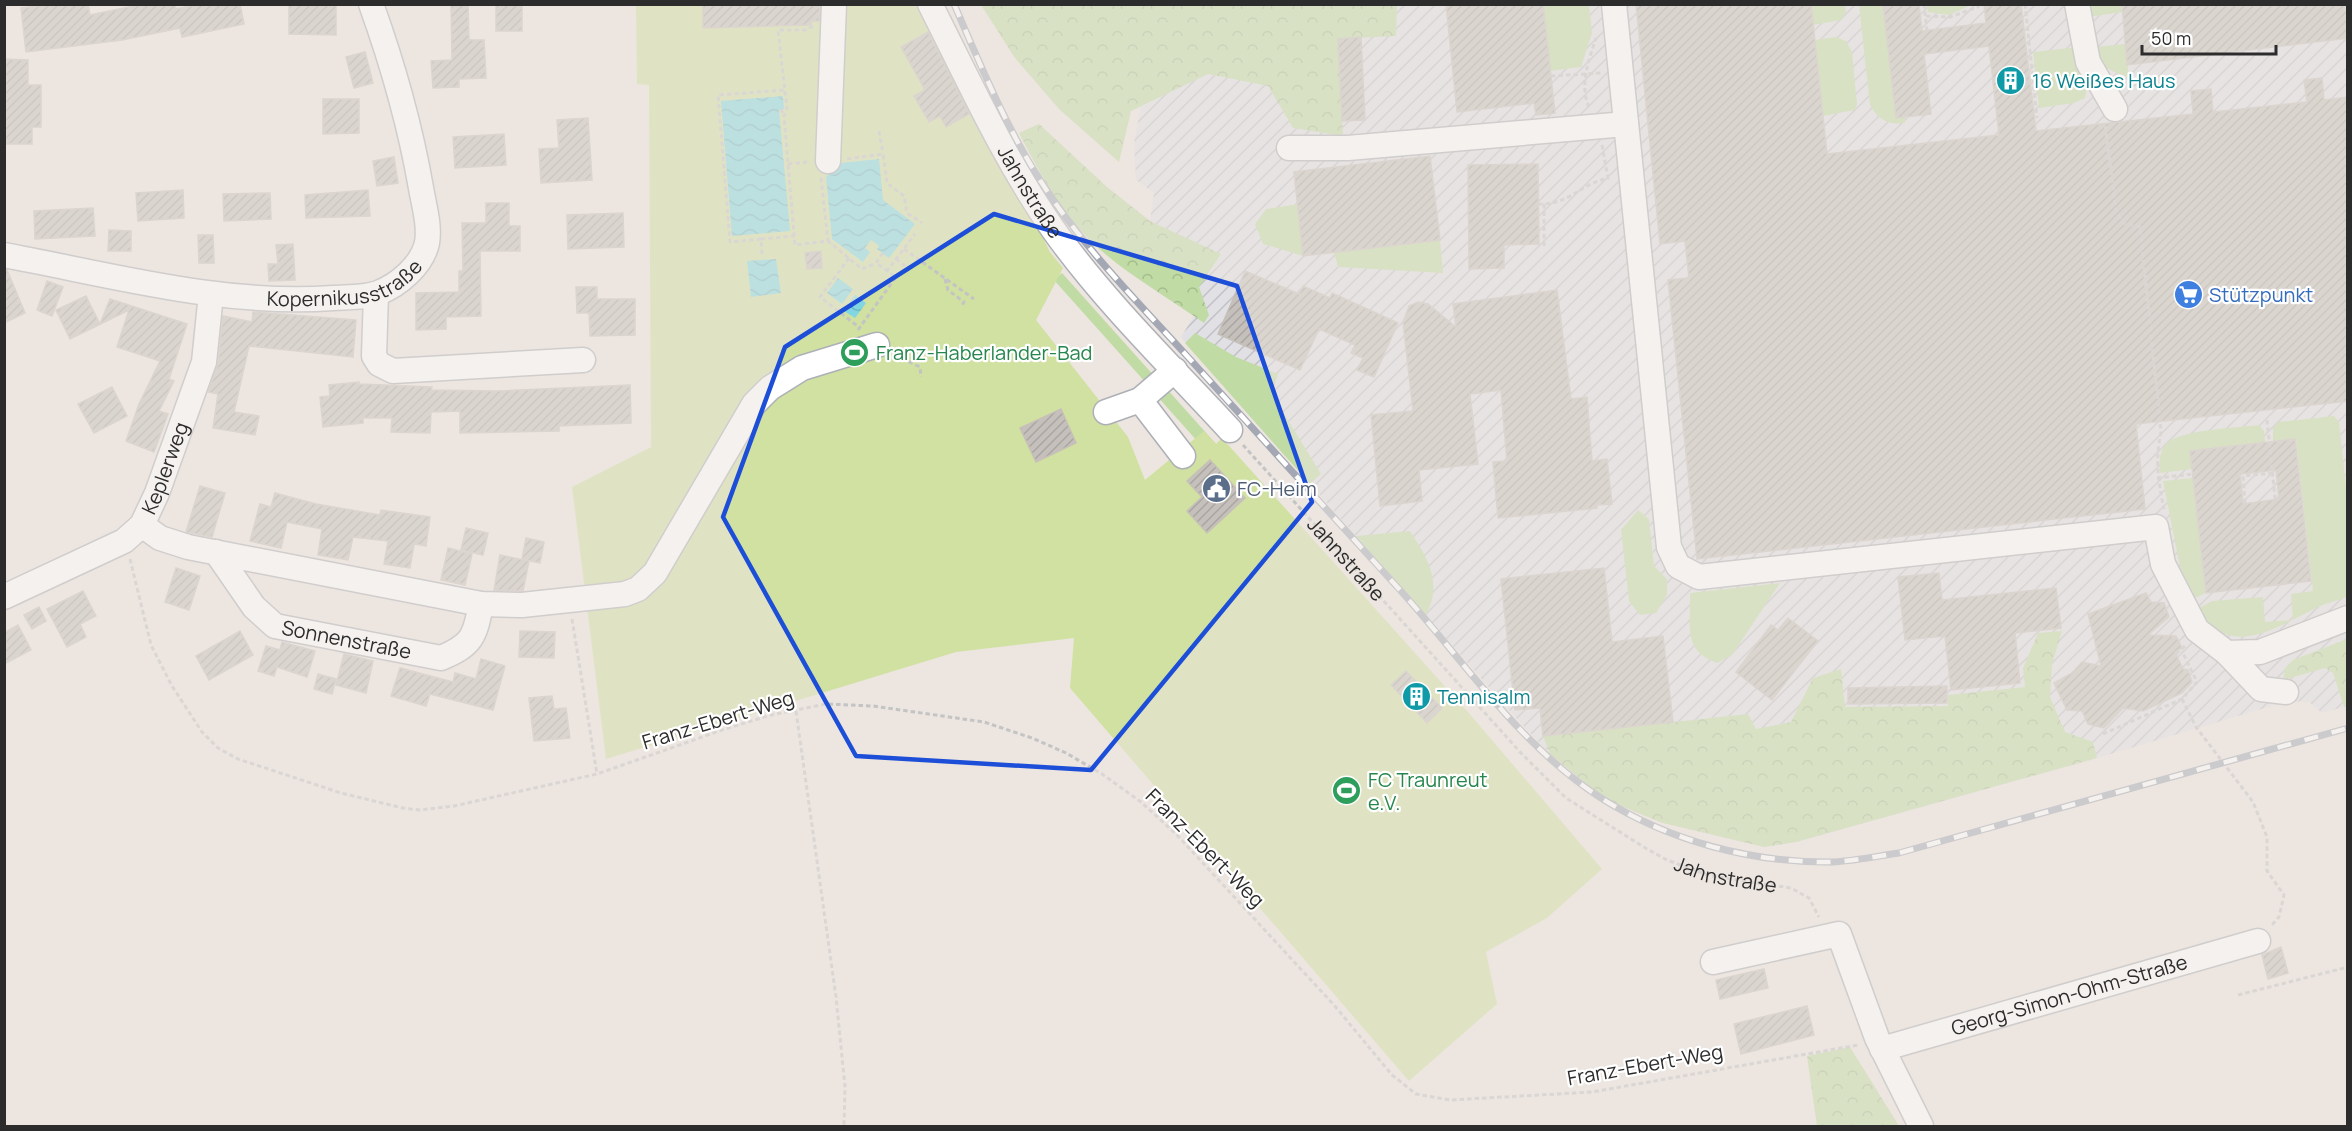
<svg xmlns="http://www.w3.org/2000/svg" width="2352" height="1131" viewBox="0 0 2352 1131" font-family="Manrope,sans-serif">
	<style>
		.industrial { fill: url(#industrial-furrows) }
		.grass { fill: #c0dba4 }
		.forest { fill: url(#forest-crowns) }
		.pitch { fill: #d0e1a1 }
		.water { fill: url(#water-waves) }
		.building { fill: url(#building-hatch); stroke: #c7c0ba; stroke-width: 1.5; fill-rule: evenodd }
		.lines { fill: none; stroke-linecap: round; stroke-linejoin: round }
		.minor-casing { stroke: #adb0b6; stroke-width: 27 }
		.path { stroke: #c4c4c4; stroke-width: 3; stroke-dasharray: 4.5 3; stroke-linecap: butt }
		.minor { stroke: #fff; stroke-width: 24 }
		.rail-casing { stroke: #a3a8b4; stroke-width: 7 }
		.rail { stroke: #fff; stroke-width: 4.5; stroke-dasharray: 14; stroke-linecap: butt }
		.marked { fill: none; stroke: #1d4ed8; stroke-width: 4.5; stroke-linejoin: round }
		.labels { text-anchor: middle; stroke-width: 4.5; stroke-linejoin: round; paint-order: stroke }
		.culture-label { font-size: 20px; fill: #0d838f; stroke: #fff; text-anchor: start }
		.street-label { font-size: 20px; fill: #2c2c2c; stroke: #fff }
		.shop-label { font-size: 20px; fill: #366cbe; stroke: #fff; text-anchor: start }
		.leisure-label { font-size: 20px; fill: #27864d; stroke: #fff; text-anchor: start }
		.service-label { font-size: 20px; fill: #4e5e75; stroke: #fff; text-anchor: start }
	</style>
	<defs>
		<pattern id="industrial-furrows" width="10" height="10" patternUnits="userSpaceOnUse" patternTransform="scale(1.5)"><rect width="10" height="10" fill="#e0e0e5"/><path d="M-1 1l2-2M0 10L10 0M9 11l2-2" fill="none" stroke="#c0c0c5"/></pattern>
		<pattern id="forest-crowns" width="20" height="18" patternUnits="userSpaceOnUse" patternTransform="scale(1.5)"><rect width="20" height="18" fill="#c0dba4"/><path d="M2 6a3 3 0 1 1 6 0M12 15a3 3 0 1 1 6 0" fill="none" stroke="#a5bc8d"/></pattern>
		<pattern id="water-waves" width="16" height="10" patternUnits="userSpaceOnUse" patternTransform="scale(1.5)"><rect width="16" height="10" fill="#80d7e1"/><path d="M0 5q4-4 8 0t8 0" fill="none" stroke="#6fb9c1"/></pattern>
		<pattern id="building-hatch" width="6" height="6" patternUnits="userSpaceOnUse" patternTransform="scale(1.5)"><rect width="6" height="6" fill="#c5c0bb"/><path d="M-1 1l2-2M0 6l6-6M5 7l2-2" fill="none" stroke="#a9a5a1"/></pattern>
	</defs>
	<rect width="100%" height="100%" fill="#ece5e0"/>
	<!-- industrial -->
	<polygon class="industrial" points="1164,5 2347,5 2347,717 2344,707 2322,713 2309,702 2288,701 2097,758 1796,842 1764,847 1663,823 1606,800 1550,754 1517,719 1181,337 1194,316 1123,267 1150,221 1154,193 1136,180 1134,143 1152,48"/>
	<!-- grass -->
	<g class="grass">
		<polygon points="1543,5 1589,5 1592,33 1581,67 1550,71"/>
		<polygon points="1811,5 1845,5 1846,12 1841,20 1813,25"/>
		<path d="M1859 5H1883L1896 118 1905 117V123C1888 125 1878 120 1870 105Z"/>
		<polygon points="1927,5 1927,4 1971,5 1949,15 1928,12"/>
		<polygon points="2086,5 2122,5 2123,12 2088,17"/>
		<polygon points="1836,37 1846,41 1852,52 1857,104 1855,110 1823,116 1815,40"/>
		<path d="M2125 44 2129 77C2110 71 2099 67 2094 47Z"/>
		<polygon points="2079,47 2087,87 2085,98 2074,103 2039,108 2033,52"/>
		<polygon points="1298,204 1303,256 1263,244 1255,224 1266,209"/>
		<polygon points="1440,240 1443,273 1338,267 1334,252"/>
		<polygon points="1062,273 1155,377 1147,384 1054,280"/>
		<polygon points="1195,333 1236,357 1278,374 1272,394 1321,474 1310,484 1185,343"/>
		<polygon points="1166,388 1216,444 1207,452 1157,396"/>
		<path d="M2334 416 2339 422 2348 506 2347 597C2336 601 2323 604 2312 610 2274 629 2226 660 2199 608L2212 601 2263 597 2265 622 2293 620 2291 594 2313 591 2296 439 2273 441V428L2278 422Z"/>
		<path d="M2259 425 2264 431 2265 442 2190 451 2192 469 2160 473C2159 463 2159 451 2167 443 2183 429 2238 428 2259 425Z"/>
		<polygon points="2193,478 2206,593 2195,598 2180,567 2163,481"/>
		<polygon points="1638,510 1649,519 1654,566 1667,579 1667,595 1656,613 1640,615 1629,601 1621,530"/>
		<path d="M1410 531C1428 559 1443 583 1426 615L1356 536Z"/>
		<path d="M1780 583 1732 655 1717 663C1682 651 1691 625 1690 593Z"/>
	</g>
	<!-- forest -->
	<g class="forest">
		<polygon points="981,5 1397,5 1396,36 1338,39 1343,136 1293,128 1268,86 1208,74 1131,111 1119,162 1060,110 1015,58"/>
		<path d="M1039 124 1107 187 1150 221 1221 254 1199 287 1209 315 1204 323C1163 294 1115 268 1081 231 1055 202 1037 168 1019 133Z"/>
		<polygon points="2062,631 2052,664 2050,697 2065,732 2093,742 2097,758 1796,842 1764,847 1663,823 1606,800 1550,754 1543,736 1748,714 1756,729 1791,722 1813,678 1841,669 1845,707 1948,706 1948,695 2025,687 2023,668 2038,633"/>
		<polygon points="2347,639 2347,706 2344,707 2333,673 2325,668 2283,680 2285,668 2293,660"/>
		<polygon points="1850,1047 1899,1126 1817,1126 1807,1056"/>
	</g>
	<!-- pitch -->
	<polygon class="pitch" points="636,5 917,5 1003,157 1050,252 1063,268 1036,320 1128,437 1145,480 1204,431 1216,444 1222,438 1468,712 1602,869 1547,918 1486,952 1497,1004 1409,1081 1070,688 1074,638 956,652 606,759 572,487 651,447 649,85 637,84"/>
	<!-- water -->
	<g class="water">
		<polygon points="783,96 784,109 779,110 790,231 732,236 721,101"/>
		<polygon points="879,159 883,200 915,224 889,258 877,249 879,246 871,240 865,248 870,252 863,262 832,239 826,177 840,163"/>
		<polygon points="776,259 781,293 751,297 747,261"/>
		<polygon points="838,278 853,289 842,304 827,293"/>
		<polygon points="855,295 866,303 855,318 844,311"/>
	</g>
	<!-- building -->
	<g class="building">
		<polygon points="52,4 88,4 90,15 143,4 175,4 176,9 200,4 240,4 244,24 182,37 180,28 122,40 26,52 21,8"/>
		<polygon points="289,4 336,4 336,35 289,34"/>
		<polygon points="451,4 468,4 469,40 484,40 486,78 459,79 459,87 433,88 431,61 452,60"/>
		<rect x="496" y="4" width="26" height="27"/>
		<polygon points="703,4 820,4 819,21 811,21 811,25 703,28"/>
		<polygon points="1446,4 1543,4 1555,113 1536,115 1534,103 1457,112"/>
		<polygon points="1636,4 1811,4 1827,154 1999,135 1989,46 1924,54 1931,114 1896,118 1883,4 1919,4 1922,31 1986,23 1984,4 2021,4 2036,131 2193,114 2191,91 2211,89 2213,112 2307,102 2304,80 2322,78 2324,100 2348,97 2348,401 2136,424 2145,509 1697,559 1668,280 1689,278 1685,241 1660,244"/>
		<polygon points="2122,4 2348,4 2348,38 2127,65"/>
		<polygon points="928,32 969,114 946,127 940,116 929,122 914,96 925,90 901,47"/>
		<polygon points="1361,37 1365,120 1342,121 1338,39"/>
		<polygon points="365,52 373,83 354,88 346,57"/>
		<polygon points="4,59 28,60 28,85 41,85 41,127 32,127 32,144 4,144"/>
		<polygon points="323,99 359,99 359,133 323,134"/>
		<polygon points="588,118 592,180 541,183 539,149 559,148 557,120"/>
		<polygon points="504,134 506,165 455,168 453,137"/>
		<polygon points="1430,156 1440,240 1303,256 1294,172"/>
		<polygon points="394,157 398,183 377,186 373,161"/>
		<polygon points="1538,164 1539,244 1504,245 1504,268 1469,269 1468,165"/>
		<polygon points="183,190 184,218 138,221 136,193"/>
		<polygon points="368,190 370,216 306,218 305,195"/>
		<polygon points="270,193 271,219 224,221 223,194"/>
		<polygon points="486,203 509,203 509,226 520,226 520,251 480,251 481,316 446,317 446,329 416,330 416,293 459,292 459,271 463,271 462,223 486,223"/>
		<polygon points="93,208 95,236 35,239 34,211"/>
		<polygon points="623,213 624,247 568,249 567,215"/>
		<polygon points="109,230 131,231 131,251 108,251"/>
		<polygon points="198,235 213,235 214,263 199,263"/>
		<polygon points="293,244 295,280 269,281 268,264 278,264 276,245"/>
		<polygon points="821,251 822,268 807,269 805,253"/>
		<polygon points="4,270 7,270 25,313 4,323"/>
		<polygon points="1245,271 1299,294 1303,286 1330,298 1332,293 1398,323 1374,377 1357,370 1363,358 1351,353 1355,345 1319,329 1300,370 1218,334"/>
		<polygon points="47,281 63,287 52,316 37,310"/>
		<polygon points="576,287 597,287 597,299 635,299 635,335 590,336 589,313 577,313"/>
		<polygon points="1557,290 1571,399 1587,397 1592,461 1607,459 1612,504 1597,505 1597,508 1498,518 1493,462 1507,461 1501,390 1470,394 1478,464 1419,470 1422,501 1380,506 1371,415 1413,411 1403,322 1409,306 1418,302 1428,304 1456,327 1453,304"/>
		<polygon points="86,296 100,324 110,299 187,324 169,379 174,381 159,411 168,414 154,452 126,441 139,404 160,361 117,347 129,310 70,339 56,310"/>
		<polygon points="253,312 356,320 353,357 249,346 234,412 259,416 255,435 213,428 218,394 208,392 218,364 223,316 252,322"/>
		<polygon points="359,382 359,384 432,387 431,390 497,391 630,385 631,423 559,426 559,431 460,433 460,411 431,412 430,433 391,432 392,418 363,418 363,423 323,427 320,397 330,396 329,385"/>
		<polygon points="112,387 127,416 94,433 78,404"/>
		<polygon points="1061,409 1076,443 1036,462 1020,428"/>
		<path d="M2295 439 2311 581 2206 593 2190 451ZM2276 470 2279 499 2243 504 2240 474Z"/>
		<polygon points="1210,460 1245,498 1207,533 1187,511 1202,497 1187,481"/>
		<polygon points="200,486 225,493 212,537 186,532"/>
		<polygon points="275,493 316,504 380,515 381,510 430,517 426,546 414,544 410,568 384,564 388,541 353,537 348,560 318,555 322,529 287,522 281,548 250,541 260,504 271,507"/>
		<polygon points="466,528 488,533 483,555 461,550"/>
		<polygon points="526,538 544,542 540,563 522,559"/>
		<polygon points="448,548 472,554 465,585 441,580"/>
		<polygon points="500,555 529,561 523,591 494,590"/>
		<polygon points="176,568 200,576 189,610 165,602"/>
		<polygon points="1604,568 1612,642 1663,636 1673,722 1543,736 1540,708 1515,710 1501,579"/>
		<polygon points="1939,573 1942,600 2056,588 2061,628 2015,633 2020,683 1951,690 1945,636 1905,640 1898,577"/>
		<polygon points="83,591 96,616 80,624 86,637 67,647 47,609"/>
		<polygon points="2146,593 2151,602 2164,603 2169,617 2148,635 2176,636 2182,648 2175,652 2183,669 2188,670 2192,682 2182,693 2143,711 2123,708 2104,728 2088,724 2082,711 2067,710 2054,683 2072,673 2082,662 2101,666 2088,614"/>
		<polygon points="39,607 46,621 32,629 24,615"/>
		<polygon points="1788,618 1818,641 1772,700 1736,672 1771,625 1778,630"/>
		<polygon points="18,625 31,650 4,664 4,633"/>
		<polygon points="240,631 253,655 209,680 196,656"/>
		<polygon points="520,631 555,632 554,658 519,657"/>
		<polygon points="282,642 315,651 307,677 277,667 274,676 258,671 266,646 280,650"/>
		<polygon points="344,654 373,661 366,693 336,685"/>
		<polygon points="481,659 505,666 493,710 430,694 426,706 391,696 400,668 453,682 455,673 476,679"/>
		<polygon points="1406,671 1442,708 1427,723 1391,685"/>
		<polygon points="318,674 336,679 332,694 314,689"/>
		<polygon points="1947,686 1947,703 1848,704 1848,688"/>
		<polygon points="552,696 554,709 566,708 570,738 534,741 529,698"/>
		<polygon points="2281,947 2288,973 2268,979 2262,955"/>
		<polygon points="1764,969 1768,988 1720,999 1716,980"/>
		<polygon points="1807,1006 1814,1035 1741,1054 1734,1024"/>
	</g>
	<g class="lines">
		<defs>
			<g id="minor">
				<path id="s2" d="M930 4C969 81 1005 161 1055 232 1106 303 1171 366 1230 430"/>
				<polyline points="1614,4 1669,547 1678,566 1699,577 2156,527 2163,564 2197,630 2227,653 2261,689 2286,692"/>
				<polyline points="2077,4 2088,62 2115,109"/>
				<polyline points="1289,148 1348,148 1626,124"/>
				<polyline points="828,161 834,4"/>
				<path id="s3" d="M4 255C112 275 223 306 333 298 346 297 365 298 378 293 399 285 422 265 427 243 430 225 424 206 421 188 410 125 393 65 371 4"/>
				<polyline points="376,294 374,356 379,364 393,371 583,360"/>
				<polyline points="1140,400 1183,456"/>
				<polyline points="1106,412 1140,400 1175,370"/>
				<polyline points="142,525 160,538 188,547 481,604 522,605 625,594 638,589 655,573 754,404 770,388 802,368 877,345"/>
				<path id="s4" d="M216 552 254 607 275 626 441 658C472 645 475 637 481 604"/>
				<path id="s5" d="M4 597 124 541 142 525 157 493 204 362 211 294"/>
				<polyline points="2227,653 2260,652 2348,618"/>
				<polyline points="1713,962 1839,934 1877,1038 1921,1126"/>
				<path id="s6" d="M1882 1049 2258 941"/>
			</g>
		</defs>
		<!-- minor casing -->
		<use href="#minor" class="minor-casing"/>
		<!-- path -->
		<g class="path">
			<polyline points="1924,4 1927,30"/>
			<polyline points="2025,4 2037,118"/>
			<polyline points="1926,16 1950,17 1978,7 1978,4"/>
			<polyline points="813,26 806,30 778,30 787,109 784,116 795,245 828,241 862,269 876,263"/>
			<polyline points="1551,76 1601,73"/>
			<path d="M1589 107C1579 85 1589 60 1596 38"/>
			<polyline points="781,109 784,116"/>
			<path d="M2105 126 2116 210 2123 223 2140 227 2161 432C2155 459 2158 481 2164 509"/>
			<polyline points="879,131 883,154"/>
			<polyline points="1602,145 1608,178"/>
			<polyline points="847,159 883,154 887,183 904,196 907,213 922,223"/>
			<polyline points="788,164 807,162"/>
			<polyline points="821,178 828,241"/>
			<path d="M1538 204C1570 205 1579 184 1609 178"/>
			<polyline points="1544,204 1544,248"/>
			<polyline points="761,239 730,242 718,95 785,90"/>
			<polyline points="904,249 974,299"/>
			<polyline points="883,253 876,263 887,270"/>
			<polyline points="762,254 761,239 794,236"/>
			<polyline points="849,258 820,297 860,328"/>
			<polyline points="896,259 905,266"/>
			<polyline points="945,279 948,290 964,302 961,307"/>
			<polyline points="858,330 896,277 887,271 915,234"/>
			<polyline points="895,355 920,367 921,377"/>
			<polyline points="2267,420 2275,498 2279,498"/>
			<path id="s1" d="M1243 445 1521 753 1566 798 1647 849 1667 860 1711 876 1791 888 1809 898 1819 917"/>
			<polyline points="2157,478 2193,474"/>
			<polyline points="2245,503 2243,476 2272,473"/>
			<polyline points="130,559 151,645 172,686 202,732 218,748 238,759 341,793 403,808 420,810 454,806 597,774 725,729 771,715 826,704 873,706 984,722 1032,738 1066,753 1102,774 1141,802 1177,835 1334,1005 1392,1075 1416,1094 1450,1100 1592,1092 1858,1045"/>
			<polyline points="572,619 597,774"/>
			<polyline points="2176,654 2185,646"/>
			<polyline points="2182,699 2196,727 2253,802 2267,837 2267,871 2284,895 2279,917 2271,926"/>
			<polyline points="796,711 836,997 845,1087 844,1126"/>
			<polyline points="2103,734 2182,699 2197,682 2182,651"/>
			<polyline points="2238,995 2348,967"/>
		</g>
		<!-- minor -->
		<use href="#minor" class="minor"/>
		<defs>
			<path id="rail" d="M954 4C980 64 1005 125 1040 180 1081 245 1136 300 1187 356 1258 434 1329 512 1400 590 1464 661 1520 746 1601 798 1669 841 1752 863 1832 862 1854 861 1877 856 1899 853L2348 728"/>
		</defs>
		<!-- rail casing -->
		<use href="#rail" class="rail-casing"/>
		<!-- rail -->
		<use href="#rail" class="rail"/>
	</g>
	<!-- marked area -->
	<path d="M0 0H2352V1131H0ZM994 214 1237 286 1312 502 1091 770 856 756 723 517 785 347Z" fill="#ece5e0" fill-opacity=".55" fill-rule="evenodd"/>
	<path class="marked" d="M994 214 1237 286 1312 502 1091 770 856 756 723 517 785 347Z"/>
	<!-- icons -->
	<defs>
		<symbol id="building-disc" viewBox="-11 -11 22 22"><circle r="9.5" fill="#0f9aa8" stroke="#fff"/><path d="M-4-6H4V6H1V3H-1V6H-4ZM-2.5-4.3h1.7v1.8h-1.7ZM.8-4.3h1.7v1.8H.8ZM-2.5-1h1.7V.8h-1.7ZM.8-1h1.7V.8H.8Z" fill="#fff"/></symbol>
		<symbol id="supermarket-disc" viewBox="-11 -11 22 22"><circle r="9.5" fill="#3f7fe0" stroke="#fff"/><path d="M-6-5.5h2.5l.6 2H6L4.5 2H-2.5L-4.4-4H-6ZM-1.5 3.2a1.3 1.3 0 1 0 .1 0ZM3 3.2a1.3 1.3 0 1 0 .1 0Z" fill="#fff"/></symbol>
		<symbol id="stadium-disc" viewBox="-11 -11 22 22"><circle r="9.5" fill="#2e9e5b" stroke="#fff"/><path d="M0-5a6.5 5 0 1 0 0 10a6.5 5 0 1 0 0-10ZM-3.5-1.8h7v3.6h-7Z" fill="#fff"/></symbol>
		<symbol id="civic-disc" viewBox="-11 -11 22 22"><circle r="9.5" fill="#5c6f8a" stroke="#fff"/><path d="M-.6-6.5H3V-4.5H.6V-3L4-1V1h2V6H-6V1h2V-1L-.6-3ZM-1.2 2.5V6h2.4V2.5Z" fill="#fff"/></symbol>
	</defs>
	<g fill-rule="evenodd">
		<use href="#building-disc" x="1994" y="64" width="33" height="33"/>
		<use href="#supermarket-disc" x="2172" y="278" width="33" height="33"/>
		<use href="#stadium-disc" x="838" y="336" width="33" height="33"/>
		<use href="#civic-disc" x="1200" y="472" width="33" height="33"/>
		<use href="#building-disc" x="1400" y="680" width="33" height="33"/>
		<use href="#stadium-disc" x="1330" y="774" width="33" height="33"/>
	</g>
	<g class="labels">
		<!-- culture labels -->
		<g class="culture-label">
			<text x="2032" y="88">16 Weißes Haus</text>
			<text x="1437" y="704">Tennisalm</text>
		</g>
		<!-- street labels -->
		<g class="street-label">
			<text dy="7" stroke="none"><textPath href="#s2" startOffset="213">Jahnstraße</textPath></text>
			<text dy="7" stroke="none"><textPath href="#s3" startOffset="348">Kopernikusstraße</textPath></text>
			<text dy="7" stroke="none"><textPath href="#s5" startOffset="218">Keplerweg</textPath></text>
			<text dy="7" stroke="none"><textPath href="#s1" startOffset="154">Jahnstraße</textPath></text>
			<text dy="7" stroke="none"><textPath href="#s4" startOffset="168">Sonnenstraße</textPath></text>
			<text transform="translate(718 720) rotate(-17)" y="7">Franz-Ebert-Weg</text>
			<text transform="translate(1205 848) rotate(45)" y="7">Franz-Ebert-Weg</text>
			<text dy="7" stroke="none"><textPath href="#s1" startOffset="658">Jahnstraße</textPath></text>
			<text dy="7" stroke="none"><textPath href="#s6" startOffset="195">Georg-Simon-Ohm-Straße</textPath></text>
			<text transform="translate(1645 1065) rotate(-10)" y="7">Franz-Ebert-Weg</text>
		</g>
		<!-- shop labels -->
		<g class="shop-label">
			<text x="2209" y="302">Stützpunkt</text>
		</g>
		<!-- leisure labels -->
		<g class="leisure-label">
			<text x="876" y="360">Franz-Haberlander-Bad</text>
			<text x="1368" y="787">FC Traunreut<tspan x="1368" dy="23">e.V.</tspan></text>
		</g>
		<!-- service labels -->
		<g class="service-label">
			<text x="1237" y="496">FC-Heim</text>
		</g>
	</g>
	<!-- border -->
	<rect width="2352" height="1131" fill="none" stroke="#2c2c2c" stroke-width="12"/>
	<!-- scale -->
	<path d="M2142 45v9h134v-9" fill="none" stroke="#2c2c2c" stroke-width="3"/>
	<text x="2151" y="45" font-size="18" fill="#2c2c2c" stroke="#ffffff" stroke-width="4.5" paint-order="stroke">50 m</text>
</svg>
